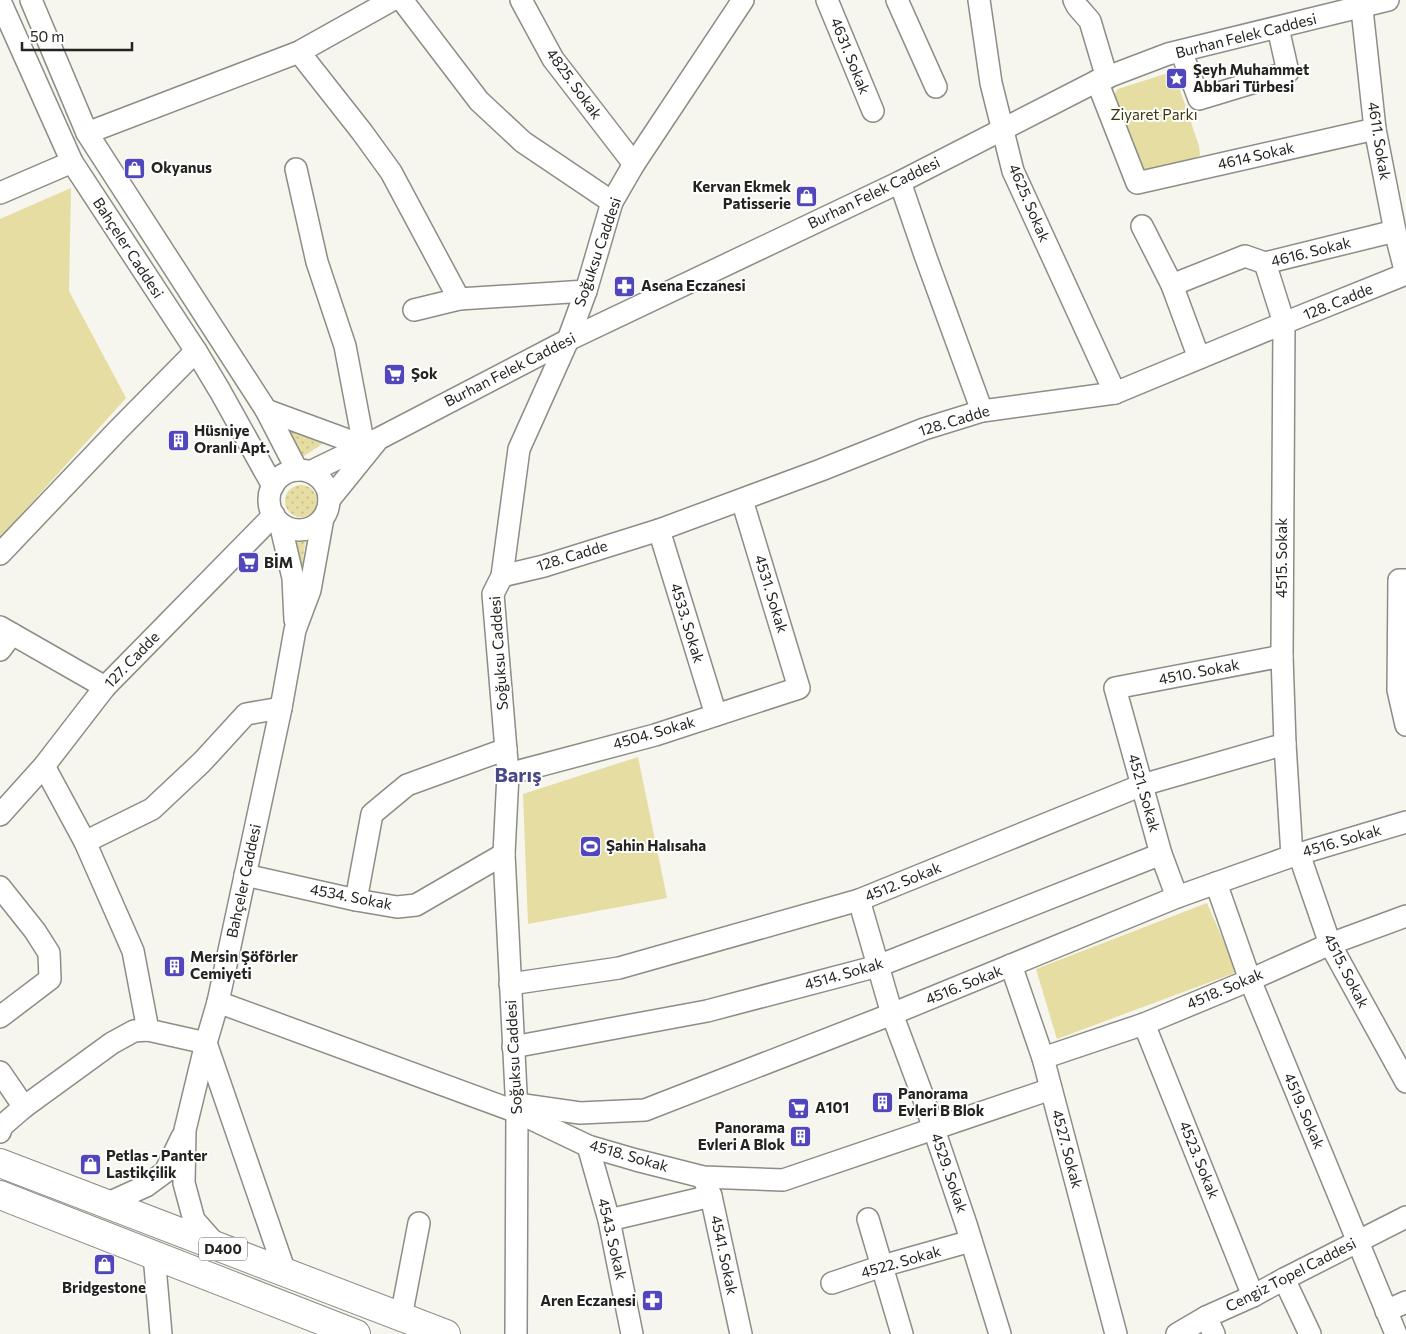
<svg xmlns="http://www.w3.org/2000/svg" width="1406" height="1334" viewBox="0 0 1406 1334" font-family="Commissioner,sans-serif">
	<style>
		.grass { fill: url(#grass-dots) }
		.green { fill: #e5dda2 }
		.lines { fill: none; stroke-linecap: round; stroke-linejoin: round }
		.minor-casing { stroke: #8d8d86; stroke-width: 24 }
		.highway-casing { stroke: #8d8d86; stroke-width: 30 }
		.minor { stroke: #fff; stroke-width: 21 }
		.highway { stroke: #fff; stroke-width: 28 }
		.labels { text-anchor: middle; stroke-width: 4; stroke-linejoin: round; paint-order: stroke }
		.shield { fill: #fff; stroke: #656563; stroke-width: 1 }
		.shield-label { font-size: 14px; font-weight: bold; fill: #232320 }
		.street-label { font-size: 15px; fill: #232320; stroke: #fff }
		.poi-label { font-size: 15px; font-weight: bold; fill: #232320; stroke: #fff; text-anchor: start }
		.park-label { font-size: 15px; fill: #3b360b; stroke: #fff }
		.district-label { font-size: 20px; font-weight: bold; fill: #494886; stroke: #fff }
	</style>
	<defs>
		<pattern id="grass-dots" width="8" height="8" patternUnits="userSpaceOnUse" patternTransform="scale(1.25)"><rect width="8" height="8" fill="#e5dda2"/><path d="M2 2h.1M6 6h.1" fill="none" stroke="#c4bd8b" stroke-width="1.8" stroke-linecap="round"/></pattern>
	</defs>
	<rect width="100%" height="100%" fill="#f6f5ee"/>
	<!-- grass -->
	<g class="grass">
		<polygon points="283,424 328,440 301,458"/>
		<circle cx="301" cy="501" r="16"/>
		<polygon points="291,535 306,537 299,588"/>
	</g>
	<!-- green -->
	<g class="green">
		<polygon points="1168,73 1175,75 1199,146 1200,155 1193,163 1143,174 1113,96 1118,89"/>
		<polygon points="71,188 69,291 126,398 0,538 0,219"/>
		<polygon points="638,757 667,898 528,924 523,794"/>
		<polygon points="1207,903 1237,972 1057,1039 1036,969"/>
	</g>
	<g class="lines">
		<defs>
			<g id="minor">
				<polyline points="31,0 87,133 266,410 297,470"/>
				<polyline points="402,0 479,101 523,142 612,202"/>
				<polyline points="521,0 553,59 634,164"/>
				<polyline points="827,0 873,111"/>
				<polyline points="897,0 936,87"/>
				<polyline points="979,0 991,83 1013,171 1115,393"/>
				<polyline points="1074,0 1077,6 1090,21 1107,78"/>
				<polyline points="1361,0 1375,129 1395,231 1406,274"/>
				<polyline points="0,1 72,162 196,351 220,391 273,486"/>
				<polyline points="1181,51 1199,99 1288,72 1278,28"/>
				<polyline points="299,52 362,132 391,172 459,299"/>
				<polyline points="1097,81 1137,183 1375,129"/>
				<polyline points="87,133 299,52 392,0"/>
				<polyline points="296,169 317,262 345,346 364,446"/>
				<polyline points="900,182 925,255 982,411"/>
				<polyline points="0,193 72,162"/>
				<polyline points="1142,226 1172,285 1199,358"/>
				<polyline points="1265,263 1284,323 1282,656 1285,744 1292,856"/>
				<polyline points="1172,285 1245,256 1265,263 1395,231"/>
				<polyline points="414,310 459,299 586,291"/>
				<polyline points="266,410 364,446"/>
				<circle cx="299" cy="500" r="30"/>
				<polyline points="310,472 380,438 568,340 900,182 1097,81 1168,54 1388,0"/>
				<polyline points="329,500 376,442"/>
				<polyline points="280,523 293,578 295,620"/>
				<polyline points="659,530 716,715"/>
				<polyline points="0,554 118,430 196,351"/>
				<polyline points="502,576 544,566 659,530 821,470 924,429 982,411 1115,393 1284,323 1406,274"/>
				<polyline points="1406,580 1399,580 1398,690 1406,725"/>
				<polyline points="0,627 105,687"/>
				<polyline points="0,650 12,634"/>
				<polyline points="44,766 85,842 133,951 148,1030"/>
				<polyline points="508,774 655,735 799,688 742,500"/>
				<polyline points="0,815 44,766 105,687 274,515"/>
				<polyline points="85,842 152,809 202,762 246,714 281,708"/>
				<polyline points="1299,854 1330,944 1406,1082"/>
				<polyline points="245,875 356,900 397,907 416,905 504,854"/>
				<polyline points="1216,883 1250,980 1396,1334"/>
				<polyline points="0,887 35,931 49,953 50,979 0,1017"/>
				<polyline points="1177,897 1161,854 1115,688 1282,656"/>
				<polyline points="356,900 372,814 407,785 506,749"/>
				<polyline points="859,900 892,1014 922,1094 966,1224 1000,1334"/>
				<polyline points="1011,965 1043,1058 1116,1334"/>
				<polyline points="510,984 619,968 859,900 1142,785 1285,744"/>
				<polyline points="218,1002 517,1112 588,1146 636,1160 703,1177 783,1180 1051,1089"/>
				<polyline points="1144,1024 1253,1296"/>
				<polyline points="513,1047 707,1011 878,966 1161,854"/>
				<polyline points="1043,1058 1144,1024 1250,980 1330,944 1406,916"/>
				<polyline points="0,1072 24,1107"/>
				<polyline points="517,1104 580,1113 645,1110 892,1014 1177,897 1292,856 1406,822"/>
				<polyline points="0,1132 2,1126 24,1107 112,1043 134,1031 148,1030 206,1043 285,1272"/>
				<polyline points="588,1146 609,1220 632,1334"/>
				<polyline points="703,1177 711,1196 741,1334"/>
				<polyline points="106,1204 146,1186 165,1172 182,1137"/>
				<polyline points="868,1219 902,1334"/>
				<polyline points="609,1220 711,1196"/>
				<polyline points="217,1246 194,1220 184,1183 185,1130 206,1043 218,1002 281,708 295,630 310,590 323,518"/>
				<polyline points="154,1255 161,1334"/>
				<polyline points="1284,1279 1310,1334"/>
				<polyline points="832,1283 882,1266 971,1241"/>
				<polyline points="1386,1311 1406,1302"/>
				<polyline points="401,1317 419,1223"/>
				<polyline points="1206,1317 1214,1334"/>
				<polyline points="516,1334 517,1112 504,854 508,774 493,594 502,576 519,449 568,340 586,291 612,202 634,164 743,0"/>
				<polyline points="1177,1334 1206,1317 1253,1296 1284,1279 1406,1217"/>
			</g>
			<g id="highway">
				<polyline points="0,1163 446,1334"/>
				<polyline points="0,1195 356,1334"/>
			</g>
		</defs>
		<!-- minor casing -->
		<use href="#minor" class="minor-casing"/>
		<!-- highway casing -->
		<use href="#highway" class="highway-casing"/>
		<!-- minor -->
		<use href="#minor" class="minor"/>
		<!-- highway -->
		<use href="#highway" class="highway"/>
	</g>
	<!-- icons -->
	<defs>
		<symbol id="sight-square" viewBox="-11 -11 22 22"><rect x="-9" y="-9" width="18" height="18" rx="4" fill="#5246bd" stroke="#fff"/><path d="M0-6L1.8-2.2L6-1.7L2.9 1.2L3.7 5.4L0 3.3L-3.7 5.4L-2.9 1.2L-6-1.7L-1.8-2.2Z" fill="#fff"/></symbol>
		<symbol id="shop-square" viewBox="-11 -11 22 22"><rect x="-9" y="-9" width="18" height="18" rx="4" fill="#5246bd" stroke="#fff"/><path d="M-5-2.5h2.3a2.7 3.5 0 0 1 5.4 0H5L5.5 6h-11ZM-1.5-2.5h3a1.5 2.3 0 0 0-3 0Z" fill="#fff"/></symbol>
		<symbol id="pharmacy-square" viewBox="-11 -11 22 22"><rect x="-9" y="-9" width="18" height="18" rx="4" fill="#5246bd" stroke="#fff"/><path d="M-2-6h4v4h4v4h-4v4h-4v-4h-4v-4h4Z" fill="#fff"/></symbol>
		<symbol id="supermarket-square" viewBox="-11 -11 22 22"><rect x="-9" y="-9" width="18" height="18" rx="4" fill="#5246bd" stroke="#fff"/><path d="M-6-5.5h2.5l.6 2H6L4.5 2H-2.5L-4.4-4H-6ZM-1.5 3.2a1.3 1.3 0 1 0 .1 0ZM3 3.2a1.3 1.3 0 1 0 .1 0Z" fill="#fff"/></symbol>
		<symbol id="building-square" viewBox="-11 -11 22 22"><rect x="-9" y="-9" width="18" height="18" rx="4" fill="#5246bd" stroke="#fff"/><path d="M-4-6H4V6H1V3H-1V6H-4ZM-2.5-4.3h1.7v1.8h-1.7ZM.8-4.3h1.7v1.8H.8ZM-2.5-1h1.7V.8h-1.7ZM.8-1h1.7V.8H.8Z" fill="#fff"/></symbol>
		<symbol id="stadium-square" viewBox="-11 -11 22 22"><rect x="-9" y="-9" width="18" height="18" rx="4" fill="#5246bd" stroke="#fff"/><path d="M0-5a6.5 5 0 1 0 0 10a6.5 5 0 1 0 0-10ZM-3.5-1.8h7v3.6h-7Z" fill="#fff"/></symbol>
	</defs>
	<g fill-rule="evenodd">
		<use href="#sight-square" x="1164" y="66" width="25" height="25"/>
		<use href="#shop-square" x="122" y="156" width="25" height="25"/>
		<use href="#shop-square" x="794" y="184" width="25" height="25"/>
		<use href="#pharmacy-square" x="612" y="274" width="25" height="25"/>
		<use href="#supermarket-square" x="382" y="362" width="25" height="25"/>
		<use href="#building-square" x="166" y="428" width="25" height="25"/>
		<use href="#supermarket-square" x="236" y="550" width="25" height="25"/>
		<use href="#stadium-square" x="578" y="834" width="25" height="25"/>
		<use href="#building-square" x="162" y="954" width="25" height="25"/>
		<use href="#building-square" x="870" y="1090" width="25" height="25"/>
		<use href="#supermarket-square" x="786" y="1096" width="25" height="25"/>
		<use href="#building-square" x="788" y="1124" width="25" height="25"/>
		<use href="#shop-square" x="78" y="1152" width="25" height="25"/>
		<use href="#shop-square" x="92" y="1252" width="25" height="25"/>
		<use href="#pharmacy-square" x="640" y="1288" width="25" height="25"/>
	</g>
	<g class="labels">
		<!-- shield labels -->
		<rect class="shield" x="199" y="1237.5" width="48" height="23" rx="4"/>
		<g class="shield-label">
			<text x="223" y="1254">D400</text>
		</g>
		<!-- street labels -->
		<g class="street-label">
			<text transform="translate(1246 36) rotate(-14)" y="5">Burhan Felek Caddesi</text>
			<text transform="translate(850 56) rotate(68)" y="5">4631. Sokak</text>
			<text transform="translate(574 84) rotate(54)" y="5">4825. Sokak</text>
			<text transform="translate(1379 141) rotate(81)" y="5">4611. Sokak</text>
			<text transform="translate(1256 156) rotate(-13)" y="5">4614 Sokak</text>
			<text transform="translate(874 193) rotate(-26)" y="5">Burhan Felek Caddesi</text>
			<text transform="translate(1029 203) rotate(67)" y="5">4625. Sokak</text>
			<text transform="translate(128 248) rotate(57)" y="5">Bahçeler Caddesi</text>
			<text transform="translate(598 252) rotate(-71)" y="5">Soğuksu Caddesi</text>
			<text transform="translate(1311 252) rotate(-14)" y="5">4616. Sokak</text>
			<text transform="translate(1338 302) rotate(-22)" y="5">128. Cadde</text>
			<text transform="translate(510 370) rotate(-27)" y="5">Burhan Felek Caddesi</text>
			<text transform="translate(954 421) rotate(-17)" y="5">128. Cadde</text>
			<text transform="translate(572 556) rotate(-17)" y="5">128. Cadde</text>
			<text transform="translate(1282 558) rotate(-90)" y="5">4515. Sokak</text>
			<text transform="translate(771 594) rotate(73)" y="5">4531. Sokak</text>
			<text transform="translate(687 623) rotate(73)" y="5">4533. Sokak</text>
			<text transform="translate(499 653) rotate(-94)" y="5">Soğuksu Caddesi</text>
			<text transform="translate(132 660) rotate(-46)" y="5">127. Cadde</text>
			<text transform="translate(1199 672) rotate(-11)" y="5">4510. Sokak</text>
			<text transform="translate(654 733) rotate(-16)" y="5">4504. Sokak</text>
			<text transform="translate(1144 793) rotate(74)" y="5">4521. Sokak</text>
			<text transform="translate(1342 841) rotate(-16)" y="5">4516. Sokak</text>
			<text transform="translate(244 881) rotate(-78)" y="5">Bahçeler Caddesi</text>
			<text transform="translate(903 882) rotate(-22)" y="5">4512. Sokak</text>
			<text transform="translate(351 897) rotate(11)" y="5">4534. Sokak</text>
			<text transform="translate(1346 971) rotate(63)" y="5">4515. Sokak</text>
			<text transform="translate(844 974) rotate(-16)" y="5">4514. Sokak</text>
			<text transform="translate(964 985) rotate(-22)" y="5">4516. Sokak</text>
			<text transform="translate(1225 989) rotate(-23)" y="5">4518. Sokak</text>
			<text transform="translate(514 1057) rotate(-93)" y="5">Soğuksu Caddesi</text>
			<text transform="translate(1304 1111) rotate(67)" y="5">4519. Sokak</text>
			<text transform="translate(1067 1149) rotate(75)" y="5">4527. Sokak</text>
			<text transform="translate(629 1156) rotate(16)" y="5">4518. Sokak</text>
			<text transform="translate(1199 1160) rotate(68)" y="5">4523. Sokak</text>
			<text transform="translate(949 1173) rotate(71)" y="5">4529. Sokak</text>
			<text transform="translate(612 1239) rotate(77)" y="5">4543. Sokak</text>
			<text transform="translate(724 1255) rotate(78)" y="5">4541. Sokak</text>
			<text transform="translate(901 1262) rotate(-16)" y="5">4522. Sokak</text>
			<text transform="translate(1291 1275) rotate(-27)" y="5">Cengiz Topel Caddesi</text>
		</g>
		<!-- poi labels -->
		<g class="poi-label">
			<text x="1193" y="75">Şeyh Muhammet<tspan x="1193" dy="17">Abbari Türbesi</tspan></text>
			<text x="151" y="173">Okyanus</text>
			<text x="791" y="192" text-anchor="end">Kervan Ekmek<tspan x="791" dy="17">Patisserie</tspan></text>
			<text x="641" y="291">Asena Eczanesi</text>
			<text x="411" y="379">Şok</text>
			<text x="194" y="436">Hüsniye<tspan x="194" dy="17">Oranlı Apt.</tspan></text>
			<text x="264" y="568">BİM</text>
			<text x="606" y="851">Şahin Halısaha</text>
			<text x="190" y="962">Mersin Şöförler<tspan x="190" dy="17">Cemiyeti</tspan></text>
			<text x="898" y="1099">Panorama<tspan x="898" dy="17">Evleri B Blok</tspan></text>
			<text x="815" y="1113">A101</text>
			<text x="785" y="1133" text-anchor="end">Panorama<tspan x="785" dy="17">Evleri A Blok</tspan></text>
			<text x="106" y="1161">Petlas - Panter<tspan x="106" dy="17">Lastikçilik</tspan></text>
			<text x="104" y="1293" text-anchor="middle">Bridgestone</text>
			<text x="636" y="1306" text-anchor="end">Aren Eczanesi</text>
		</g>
		<!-- park labels -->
		<g class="park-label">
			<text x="1154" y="120">Ziyaret Parkı</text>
		</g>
		<!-- district labels -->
		<g class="district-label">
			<text x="518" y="782">Barış</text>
		</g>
	</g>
	<!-- scale -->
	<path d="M22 42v8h110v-8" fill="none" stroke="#232320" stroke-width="2.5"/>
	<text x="30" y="42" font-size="15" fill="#232320" stroke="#ffffff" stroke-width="4" paint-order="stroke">50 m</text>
</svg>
